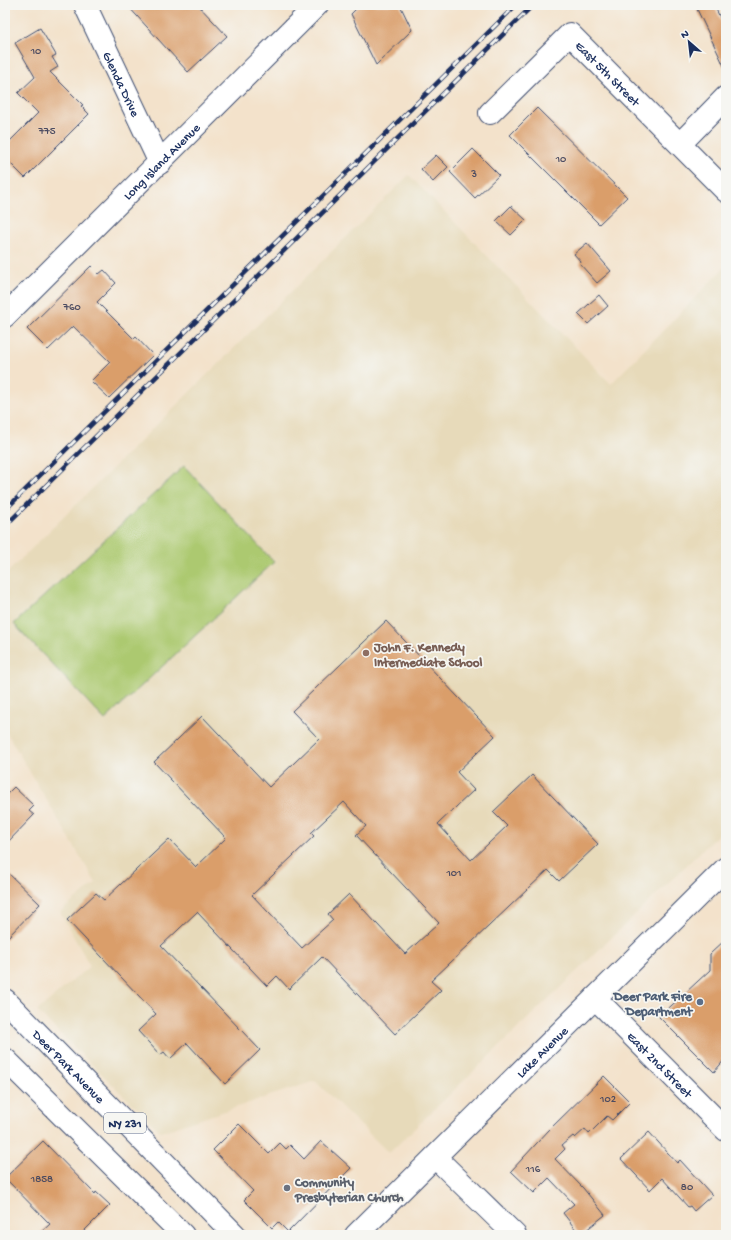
<svg xmlns="http://www.w3.org/2000/svg" width="731" height="1240" viewBox="0 0 731 1240" font-family="'Gochi Hand',sans-serif">
	<style>
		.built { fill: #e7daba }
		.green { fill: #acc970; stroke: #647c67 }
		.building { fill: #da9e6a; fill-rule: evenodd }
		.lines { fill: none; stroke-linecap: round; stroke-linejoin: round }
		.minor-casing { stroke: #3b4a6e; stroke-width: 24 }
		.major-casing { stroke: #3b4a6e; stroke-width: 24 }
		.minor { stroke: #fff; stroke-width: 22 }
		.major { stroke: #fff; stroke-width: 22 }
		.rail-casing { stroke: #1b2f5e; stroke-width: 4.5 }
		.rail { stroke: #f6f6f2; stroke-width: 3; stroke-dasharray: 9; stroke-linecap: butt }
		.education-dot { fill: #8d6e63; stroke: #f6f6f2; stroke-width: 1.5 }
		.service-dot { fill: #5c6f8a; stroke: #f6f6f2; stroke-width: 1.5 }
		.worship-dot { fill: #6b7280; stroke: #f6f6f2; stroke-width: 1.5 }
		.labels { text-anchor: middle; stroke-width: 3.5; stroke-linejoin: round; paint-order: stroke }
		.number-label { font-size: 11px; fill: #4b4b61 }
		.shield { fill: #f6f6f2; stroke: #5d6b8a; stroke-width: 1 }
		.shield-label { font-size: 12px; font-weight: bold; fill: #1b2f5e }
		.street-label { font-size: 13px; fill: #1b2f5e; stroke: #f6f6f2 }
		.education-label { font-size: 13px; font-weight: bold; fill: #785e54; stroke: #f6f6f2; text-anchor: start }
		.service-label { font-size: 13px; font-weight: bold; fill: #4e5e75; stroke: #f6f6f2; text-anchor: end }
		.worship-label { font-size: 13px; font-weight: bold; fill: #5b616d; stroke: #f6f6f2; text-anchor: start }
	</style>
	<rect width="100%" height="100%" fill="#f6f6f2"/>
	<filter id="ink" filterUnits="userSpaceOnUse"><feTurbulence type="fractalNoise" baseFrequency=".025" numOctaves="2"/><feDisplacementMap in="SourceGraphic" scale="8" xChannelSelector="R" yChannelSelector="G"/><feConvolveMatrix kernelMatrix="1 2 1 2 8 2 1 2 1" color-interpolation-filters="sRGB"/></filter>
	<filter id="wash" filterUnits="userSpaceOnUse"><feTurbulence type="fractalNoise" baseFrequency=".012" numOctaves="4" result="noise"/><feDisplacementMap in="SourceGraphic" scale="16" xChannelSelector="R" yChannelSelector="G"/><feGaussianBlur stdDeviation="0.9" result="paint"/><feColorMatrix in="noise" values="0 0 0 0 0 0 0 0 0 0 0 0 0 0 0 0 0 1.4 0 .05"/><feComposite in="paint" operator="in"/></filter>
	<g filter="url(#wash)">
		<rect width="100%" height="100%" fill="#f3e2cb"/>
		<!-- built -->
		<polygon class="built" points="409,175 611,384 726,266 726,827 389,1153 315,1081 161,1132 37,1011 90,966 60,912 96,883 5,730 5,575"/>
		<!-- green -->
		<polygon class="green" points="184,466 274,562 105,720 14,624"/>
		<g id="blocks">
			<!-- building -->
			<g class="building">
				<polygon points="127,5 198,5 227,36 188,72"/>
				<polygon points="360,5 400,5 412,30 376,65 351,14"/>
				<polygon points="695,5 714,5 726,30 726,70"/>
				<polygon points="40,28 56,55 52,57 58,67 50,72 83,105 81,106 89,114 25,178 5,158 5,146 38,113 18,93 35,77 15,43"/>
				<polygon points="537,108 627,197 599,224 510,135"/>
				<polygon points="473,149 499,175 475,198 450,172"/>
				<polygon points="436,155 448,167 433,182 421,169"/>
				<polygon points="511,206 526,220 511,235 496,221"/>
				<polygon points="587,243 611,271 597,283 580,264 581,262 574,254"/>
				<polygon points="91,266 99,274 104,270 116,283 97,302 134,339 136,337 153,355 109,398 91,381 110,362 73,326 48,350 27,329"/>
				<polygon points="599,295 608,306 588,324 578,314"/>
				<path d="M386 621 495 736 457 772 474 790 438 824 471 860 507 826 493 812 532 775 598 844 559 881 548 870 431 981 441 990 395 1034 322 957 289 989 277 976 267 986 197 912 161 946 260 1050 225 1084 187 1043 170 1059 164 1052 160 1055 138 1031 156 1014 67 920 96 893 104 900 169 839 196 867 226 838 154 762 202 716 269 787 319 739 292 711ZM344 802 366 826 356 835 439 923 405 954 349 894 328 914 333 920 302 948 252 895 314 836 311 833Z"/>
				<polygon points="14,787 34,806 29,811 34,815 5,845 5,796"/>
				<polygon points="5,870 40,904 5,940"/>
				<polygon points="726,939 726,1058 714,1072 659,1017 710,970 710,954"/>
				<polygon points="604,1076 630,1102 612,1120 607,1116 589,1134 585,1129 575,1138 573,1136 562,1145 565,1149 555,1159 583,1188 605,1215 580,1235 563,1213 574,1204 549,1178 534,1193 511,1171 549,1130"/>
				<polygon points="239,1124 269,1154 280,1143 286,1149 290,1145 304,1159 321,1141 351,1168 288,1232 278,1222 272,1228 244,1200 253,1191 213,1150"/>
				<polygon points="649,1132 677,1163 680,1160 712,1195 694,1211 690,1206 688,1207 662,1178 650,1190 621,1159"/>
				<polygon points="43,1141 95,1194 96,1192 110,1205 80,1235 38,1235 50,1224 5,1178"/>
			</g>
		</g>
	</g>
	<g filter="url(#ink)">
		<use href="#blocks" fill-opacity="0" stroke="#3b4a6e" stroke-width="1"/>
		<g class="lines">
			<defs>
				<g id="minor">
					<path id="s1" d="M85 5 160 163"/>
					<path id="s2" d="M490 113 570 34 726 191"/>
					<polyline points="680,144 726,97"/>
					<path id="s3" d="M5 316 317 5"/>
					<path id="s4" d="M595 998 726 1130"/>
					<polyline points="435,1157 515,1235"/>
					<path id="s5" d="M356 1235 726 868"/>
				</g>
				<g id="major">
					<path id="s6" d="M5 1000 235 1235"/>
					<polyline points="5,1059 183,1235"/>
				</g>
			</defs>
			<!-- minor casing -->
			<use href="#minor" class="minor-casing"/>
			<!-- major casing -->
			<use href="#major" class="major-casing"/>
			<!-- minor -->
			<use href="#minor" class="minor"/>
			<!-- major -->
			<use href="#major" class="major"/>
			<defs>
				<g id="rail">
					<polyline points="5,510 516,5"/>
					<polyline points="5,526 533,5"/>
				</g>
			</defs>
			<!-- rail casing -->
			<use href="#rail" class="rail-casing"/>
			<!-- rail -->
			<use href="#rail" class="rail"/>
		</g>
	</g>
	<!-- markers -->
	<circle class="education-dot" cx="366" cy="653" r="4"/>
	<circle class="service-dot" cx="700" cy="1002" r="4"/>
	<circle class="worship-dot" cx="287" cy="1188" r="4"/>
	<g class="labels">
		<!-- number labels -->
		<g class="number-label">
			<text x="36" y="54">10</text>
			<text x="47" y="134">775</text>
			<text x="561" y="162">10</text>
			<text x="474" y="177">3</text>
			<text x="72" y="310">760</text>
			<text x="454" y="876">101</text>
			<text x="608" y="1102">102</text>
			<text x="533" y="1172">116</text>
			<text x="42" y="1182">1858</text>
			<text x="687" y="1190">80</text>
		</g>
		<!-- shield labels -->
		<rect class="shield" x="104" y="1113" width="42" height="20" rx="3"/>
		<g class="shield-label">
			<text x="125" y="1127">NY 231</text>
		</g>
		<!-- street labels -->
		<g class="street-label">
			<text dy="5" stroke="none"><textPath href="#s2" startOffset="167">East 5th Street</textPath></text>
			<text dy="5" stroke="none"><textPath href="#s1" startOffset="87">Glenda Drive</textPath></text>
			<text dy="5" stroke="none"><textPath href="#s3" startOffset="220">Long Island Avenue</textPath></text>
			<text dy="5" stroke="none"><textPath href="#s5" startOffset="261">Lake Avenue</textPath></text>
			<text dy="5" stroke="none"><textPath href="#s4" startOffset="93">East 2nd Street</textPath></text>
			<text dy="5" stroke="none"><textPath href="#s6" startOffset="92">Deer Park Avenue</textPath></text>
		</g>
		<!-- education labels -->
		<g class="education-label">
			<text x="374" y="651">John F. Kennedy<tspan x="374" dy="15">Intermediate School</tspan></text>
		</g>
		<!-- service labels -->
		<g class="service-label">
			<text x="692" y="1000">Deer Park Fire<tspan x="692" dy="15">Department</tspan></text>
		</g>
		<!-- worship labels -->
		<g class="worship-label">
			<text x="295" y="1186">Community<tspan x="295" dy="15">Presbyterian Church</tspan></text>
		</g>
	</g>
	<!-- margin -->
	<rect width="731" height="1240" fill="none" stroke="#f6f6f2" stroke-width="20"/>
	<!-- north arrow -->
	<g transform="translate(689 42) rotate(332)" stroke="#f6f6f2" stroke-width="3" paint-order="stroke">
	<path d="M0-3L7 15L0 10L-7 15Z" fill="#1b2f5e"/>
	<text y="-6" font-size="11" font-weight="bold" text-anchor="middle" fill="#1b2f5e">N</text>
	</g>
</svg>
